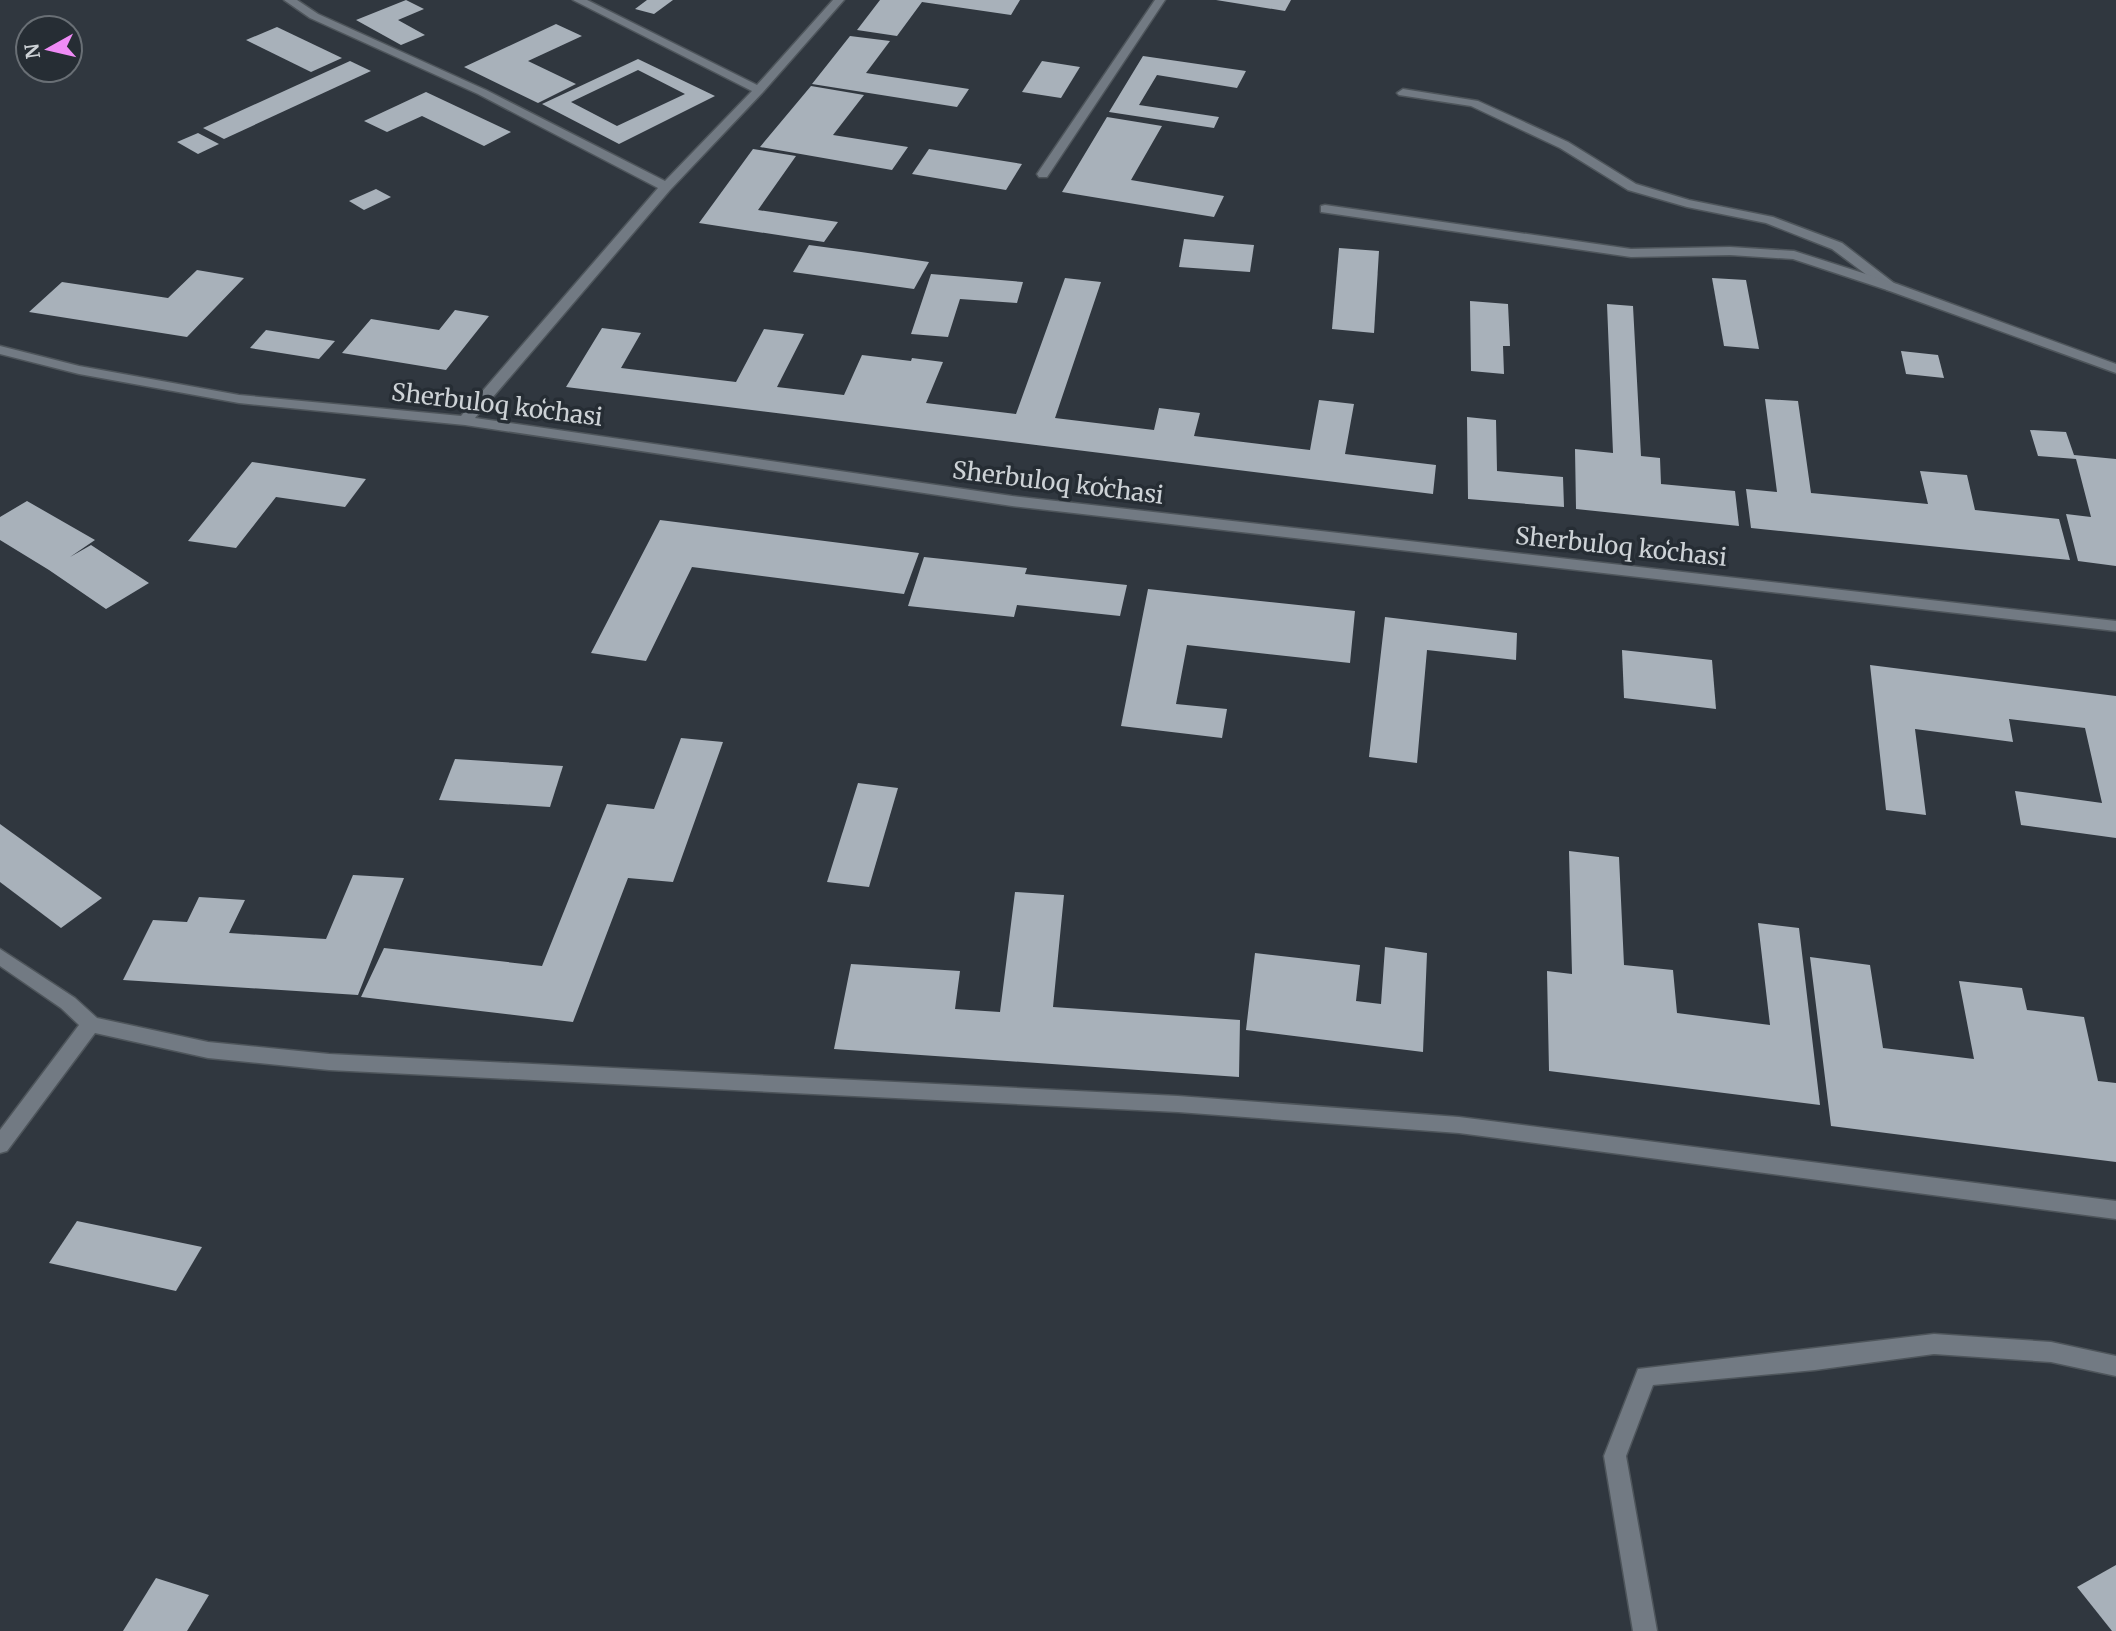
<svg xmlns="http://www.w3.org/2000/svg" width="2116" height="1631" viewBox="0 0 2116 1631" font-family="Merriweather,serif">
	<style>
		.building { fill: #a8b1ba; fill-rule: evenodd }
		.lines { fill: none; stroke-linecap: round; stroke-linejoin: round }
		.service-casing { stroke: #4e555b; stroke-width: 3 }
		.minor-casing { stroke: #4e555b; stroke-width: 3 }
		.service { fill: #727a83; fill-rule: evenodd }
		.minor { fill: #727a83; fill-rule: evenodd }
		.labels { text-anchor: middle; stroke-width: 7; stroke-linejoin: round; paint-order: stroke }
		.street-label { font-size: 24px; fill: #cdd2d6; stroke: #262d34 }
	</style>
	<rect width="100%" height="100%" fill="#30373f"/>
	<!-- building -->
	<g class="building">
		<polygon points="406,0 424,9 398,20 425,35 401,45 356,20"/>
		<polygon points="647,0 673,0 654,14 635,9"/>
		<polygon points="880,0 1020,0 1011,15 922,2 897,36 857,30"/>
		<polygon points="1216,0 1291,0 1285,11"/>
		<polygon points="556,24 582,36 528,61 576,84 538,103 464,67"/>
		<polygon points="277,27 342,58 311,72 246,40"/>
		<polygon points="850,36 890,41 866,73 969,89 957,107 812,84"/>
		<polygon points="1143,56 1246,71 1237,88 1157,75 1139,105 1219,117 1214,128 1109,112"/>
		<path d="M638 59 715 96 619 144 542 104ZM638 70 685 94 617 126 571 102Z"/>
		<polygon points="350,61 371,71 224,139 203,128"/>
		<polygon points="1042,61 1080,67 1061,98 1022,92"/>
		<polygon points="811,86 864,95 833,135 908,147 892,170 760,147"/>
		<polygon points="426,92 511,132 484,146 422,116 387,132 364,121"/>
		<polygon points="1107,117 1162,126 1131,180 1224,196 1214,217 1062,192"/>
		<polygon points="198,133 219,144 198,154 177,142"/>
		<polygon points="753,149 796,156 758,210 838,222 824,242 699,223"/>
		<polygon points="929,149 1022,164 1006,190 912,174"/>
		<polygon points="376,189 391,197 364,210 349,201"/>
		<polygon points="1184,239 1254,245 1250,272 1179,267"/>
		<polygon points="809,245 861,252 929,262 914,289 793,272"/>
		<polygon points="1339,248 1379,251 1374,333 1332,329"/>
		<polygon points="197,270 244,278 187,337 29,312 62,282 168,298"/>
		<polygon points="931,274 1023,282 1017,303 960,299 948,337 911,334"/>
		<polygon points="1065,278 1101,282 1055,418 1154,430 1159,408 1200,413 1194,436 1310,450 1319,400 1354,404 1345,454 1436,465 1433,494 566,387 602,328 641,333 621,368 736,382 764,329 804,334 777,387 844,395 862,355 911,361 912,358 943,362 926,403 1016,414"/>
		<polygon points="1712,278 1746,280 1759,349 1724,346"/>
		<polygon points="1470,301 1508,304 1510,346 1503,346 1504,374 1471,371"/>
		<polygon points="1607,304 1633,306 1641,456 1660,458 1661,484 1735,491 1739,526 1576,509 1575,449 1613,453"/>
		<polygon points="455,310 489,316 446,370 342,353 371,319 439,330"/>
		<polygon points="266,330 335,341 319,359 250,348"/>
		<polygon points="1901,351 1938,355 1944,378 1906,374"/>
		<polygon points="1765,399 1798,401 1811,493 1928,504 1920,471 1967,475 1975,510 2059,519 2070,560 1751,528 1746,489 1777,492"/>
		<polygon points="1467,417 1496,420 1497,471 1563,477 1564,507 1468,499"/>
		<polygon points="2030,430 2066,432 2074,455 2116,459 2116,566 2078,561 2066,514 2091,517 2076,459 2038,456"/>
		<polygon points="252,462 366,479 345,507 276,497 236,548 188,541"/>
		<polygon points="27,501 95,540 70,557 91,545 149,583 106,609 49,570 0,540 0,517"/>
		<polygon points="660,520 919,553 904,594 692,567 646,661 591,653"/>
		<polygon points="924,557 1027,568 1025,574 1127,585 1120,616 1017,605 1014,617 908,606"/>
		<polygon points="1148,589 1355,611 1350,663 1187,645 1176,704 1227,709 1222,738 1121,726"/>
		<polygon points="1385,617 1517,633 1516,660 1427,650 1417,763 1369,757"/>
		<polygon points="1622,650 1712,660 1716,709 1624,698"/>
		<polygon points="1870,665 2116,696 2116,838 2021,825 2015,791 2102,803 2085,728 2009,719 2013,742 1915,729 1926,815 1886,810"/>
		<polygon points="681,738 723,742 673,882 628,878 573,1022 361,997 384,948 542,966 607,804 654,809"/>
		<polygon points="455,759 563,766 550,807 439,800"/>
		<polygon points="858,783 898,788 869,887 827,882"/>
		<polygon points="0,824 102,898 61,928 0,882"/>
		<polygon points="1569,851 1619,857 1624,965 1673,970 1677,1013 1770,1025 1758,923 1799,928 1820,1105 1549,1071 1547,971 1572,974"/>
		<polygon points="353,875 404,878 358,995 123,980 153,920 187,922 199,897 245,900 229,933 326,939"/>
		<polygon points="1015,892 1064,895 1053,1007 1240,1020 1239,1077 834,1049 851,964 960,971 955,1009 1000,1012"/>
		<polygon points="1385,947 1427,953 1423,1052 1246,1030 1255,953 1360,965 1356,1001 1381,1004"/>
		<polygon points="1810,957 1870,965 1883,1048 1974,1059 1959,981 2022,988 2027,1010 2084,1017 2098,1081 2116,1083 2116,1162 1831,1126"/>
		<polygon points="77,1221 202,1247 176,1291 49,1263"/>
		<polygon points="2116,1565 2116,1631 2112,1631 2077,1587"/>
		<polygon points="156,1578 209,1595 187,1631 123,1631"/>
	</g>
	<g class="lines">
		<defs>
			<g id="service">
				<polygon points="1403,89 1478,101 1568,142 1636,184 1689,200 1773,217 1842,243 1899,287 1892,291 1887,290 1832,249 1766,223 1687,207 1628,190 1560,148 1471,106 1399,95 1397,93"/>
				<polygon points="1934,1334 2051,1342 2116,1356 2116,1376 2051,1362 1934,1354 1815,1370 1653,1385 1626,1456 1657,1631 1633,1631 1604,1456 1638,1369"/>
			</g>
			<g id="minor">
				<polygon points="284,0 297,0 318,14 486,90 665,181 752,91 573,0 587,0 757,85 833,0 844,0 763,92 670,190 475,418 1012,496 2116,621 2116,631 1012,506 465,425 239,403 79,374 0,354 0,346 79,366 239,395 461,416 658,188 478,94 310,18"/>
				<polygon points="1155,0 1165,0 1047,177 1039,177 1037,174"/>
				<polygon points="1325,205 1631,249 1730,247 1794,251 1897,284 2116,364 2116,373 1887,290 1793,259 1730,255 1631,257 1321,212 1321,206"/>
				<polygon points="0,949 75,998 97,1018 208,1042 329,1054 1178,1096 1459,1117 2116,1201 2116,1219 1459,1133 1178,1112 329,1070 208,1058 95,1033 7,1151 0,1153 0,1130 79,1025 61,1008 0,966"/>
			</g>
		</defs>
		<!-- service casing -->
		<use href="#service" class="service-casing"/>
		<!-- minor casing -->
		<use href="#minor" class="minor-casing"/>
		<!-- service -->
		<use href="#service" class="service"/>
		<!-- minor -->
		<use href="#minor" class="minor"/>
	</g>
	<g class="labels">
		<!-- street labels -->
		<g class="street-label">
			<text transform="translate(497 405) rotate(7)" y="8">Sherbuloq koʻchasi</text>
			<text transform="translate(1058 483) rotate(7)" y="8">Sherbuloq koʻchasi</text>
			<text transform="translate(1621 547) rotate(6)" y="8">Sherbuloq koʻchasi</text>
		</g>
	</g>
	<!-- north arrow -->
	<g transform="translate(49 49) rotate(262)"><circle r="33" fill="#262d34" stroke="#696f75" stroke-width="2"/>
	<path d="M0-5L12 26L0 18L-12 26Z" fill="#f08bf6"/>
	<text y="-10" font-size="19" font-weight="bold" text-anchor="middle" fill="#cdd2d6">N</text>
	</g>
</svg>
